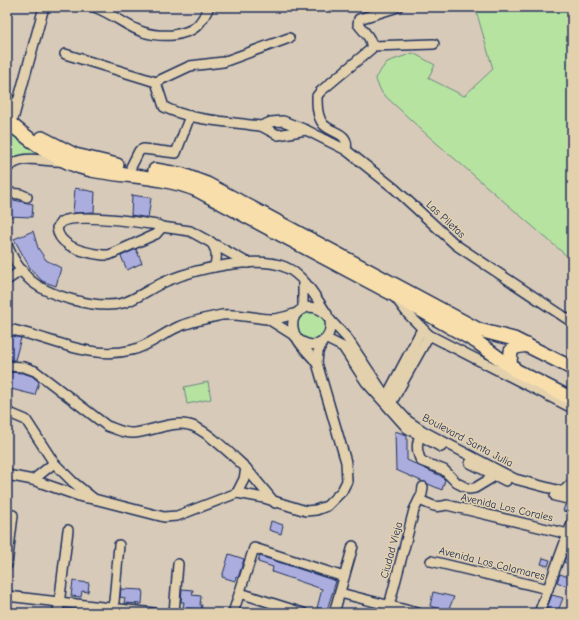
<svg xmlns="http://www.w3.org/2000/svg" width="579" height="620" viewBox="0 0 579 620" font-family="'Comic Neue',sans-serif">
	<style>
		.green { fill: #b7e3a1; stroke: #698980 }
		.building { fill: #abadde; stroke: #1b2f5e }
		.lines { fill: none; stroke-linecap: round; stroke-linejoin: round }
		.minor-casing { stroke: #1b2f5e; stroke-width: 12 }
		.highway-casing { stroke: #1b2f5e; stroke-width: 16 }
		.minor { stroke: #e3d1ae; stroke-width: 9 }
		.highway { stroke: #f8deab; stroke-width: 13 }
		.labels { text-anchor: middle; stroke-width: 3; stroke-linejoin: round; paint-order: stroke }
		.street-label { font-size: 11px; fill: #1b2f5e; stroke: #e3d1ae }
	</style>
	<rect width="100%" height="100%" fill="#d8cab8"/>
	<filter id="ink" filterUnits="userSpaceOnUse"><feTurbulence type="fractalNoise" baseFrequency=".025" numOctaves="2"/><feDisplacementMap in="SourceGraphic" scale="8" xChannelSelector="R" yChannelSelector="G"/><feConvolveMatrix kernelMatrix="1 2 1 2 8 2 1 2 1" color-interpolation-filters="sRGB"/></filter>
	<g filter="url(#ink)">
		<!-- green -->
		<g class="green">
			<polygon points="475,7 572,7 572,252 568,257 425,133 382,93 375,78 387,62 413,53 435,65 428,78 464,96 493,69"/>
			<polygon points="7,127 38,155 7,160"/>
			<path d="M315 310 327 320V331L317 342 299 337C294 320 295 313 315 310Z"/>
			<polygon points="208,382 211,399 187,404 184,387"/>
		</g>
		<!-- building -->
		<g class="building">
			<polygon points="75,188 95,192 94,212 73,213"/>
			<polygon points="132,195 151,198 148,218 131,215"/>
			<polygon points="9,199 33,204 32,217 8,216"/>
			<polygon points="33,231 38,248 46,260 61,268 56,286 42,281 30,268 14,239"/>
			<polygon points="136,249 142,263 127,270 121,256"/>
			<polygon points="7,335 21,338 15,360 7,360"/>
			<polygon points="7,372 23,373 32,376 39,382 35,395 7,388"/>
			<polygon points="395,431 407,435 407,460 441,476 445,480 442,490 396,470"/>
			<polygon points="565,505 570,506 568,512 563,511"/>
			<polygon points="271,521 283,525 281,534 269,530"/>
			<polygon points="572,540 572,566 564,562"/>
			<polygon points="229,554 244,559 238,578 236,577 235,581 222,577"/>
			<polygon points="260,556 336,581 326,613 319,613 321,609 317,608 322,589 272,572 273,567 258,562"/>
			<polygon points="543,558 550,560 548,566 541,564"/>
			<polygon points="560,574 571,578 568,587 557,582"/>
			<polygon points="73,581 89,583 88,592 82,591 81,597 71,596"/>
			<polygon points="121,589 143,590 142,604 124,603 125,598 120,597"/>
			<polygon points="182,589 193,590 192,595 201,596 200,605 202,605 201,610 183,608 184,602 181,602"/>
			<polygon points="433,592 454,597 448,611 430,606"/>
			<polygon points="552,595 563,598 558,611 547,608"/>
			<polygon points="267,608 279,612 278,613 265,613"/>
		</g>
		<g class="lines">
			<defs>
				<g id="minor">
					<path d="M94 7C126 19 134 38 173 35 194 32 200 26 209 7"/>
					<polyline points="372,46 434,44"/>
					<polyline points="65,54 156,82 190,66 223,62 289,38"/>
					<path d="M156 82 164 107C190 120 223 121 251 125L261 126 271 122 283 121 306 130 346 150 395 189 456 245 572 322"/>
					<polyline points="7,95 10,102 9,112"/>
					<polyline points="14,116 44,7"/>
					<polyline points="261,126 278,135 306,130"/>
					<path d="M346 150C350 132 332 134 323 124 317 116 317 105 317 96L321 91 371 49C373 39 364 32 358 24L359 19 398 7"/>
					<polyline points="131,167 139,151 143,149 176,153 190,116"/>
					<path d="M7 168C25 152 44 163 65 161"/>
					<polyline points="7,193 20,194 27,197"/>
					<path d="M162 227 156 234 109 255H103C87 253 59 248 57 228L61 222C78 213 137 222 158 225L162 227 190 231 248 263"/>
					<path d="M211 242C217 250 218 258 214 267"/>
					<path d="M7 245C12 257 19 269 28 278 46 296 98 310 123 303 139 298 153 286 169 280 196 269 257 255 285 267 304 275 316 298 327 314"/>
					<polyline points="7,280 22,270"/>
					<polyline points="303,281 303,309"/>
					<polyline points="395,297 408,314 429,335 572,408"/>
					<polyline points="268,319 295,336"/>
					<polyline points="330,320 347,338 386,397 408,421 423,431 515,479 572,494"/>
					<path d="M7 329C49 336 87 361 132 350 149 346 162 334 178 327 191 321 208 318 222 315 237 313 252 318 268 319 278 320 288 316 297 313"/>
					<polyline points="327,339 343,347 366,382 407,428 441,447"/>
					<path d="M299 340C316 352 333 340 330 320 317 297 286 308 294 332 297 343 310 354 317 363"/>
					<path d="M7 366 24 367 35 371 107 426C116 429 125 434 134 433 153 431 170 421 189 425 205 428 234 457 246 468L244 479 237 493"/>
					<polyline points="384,401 422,329"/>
					<polyline points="389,407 429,335"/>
					<polyline points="7,412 26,420 54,463 73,482 94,499 164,517 177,516 237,493 264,498 306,511 316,510 327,506 342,491 347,481 346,462 317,363 318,352 322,343"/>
					<path d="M422 432C416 442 416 450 421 461L444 470 457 483 469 489 475 488 495 476"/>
					<polyline points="470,463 506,481"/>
					<polyline points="246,468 275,503"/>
					<polyline points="7,475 33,480 82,497 94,499"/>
					<polyline points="33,480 54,463"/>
					<polyline points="562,492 572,483"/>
					<polyline points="555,496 572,500"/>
					<path d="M419 500C432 504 432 509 447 505L568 534"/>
					<polyline points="431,561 548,589"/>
					<polyline points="7,565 13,515"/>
					<polyline points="240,593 303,613"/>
					<polyline points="340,593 418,613"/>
					<polyline points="7,596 154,613"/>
					<polyline points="389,606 414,510 422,494 423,487"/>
					<polyline points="234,610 254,548 344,577"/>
					<polyline points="58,613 68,530"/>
					<polyline points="113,613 119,545"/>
					<polyline points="174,613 178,564"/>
					<polyline points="334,613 353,546"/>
					<polyline points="539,613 572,523"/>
				</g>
				<g id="highway">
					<path d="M7 121C32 142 59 163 91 170 127 177 163 176 197 190L391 293 477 342 515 370 572 399"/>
					<polyline points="42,138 75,155 117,165"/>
					<polyline points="155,170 183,175 207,184 479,330 514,339 572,368"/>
					<polyline points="515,370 510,363 511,351 516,347 527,345"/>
				</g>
			</defs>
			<!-- minor casing -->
			<use href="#minor" class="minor-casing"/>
			<!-- highway casing -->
			<use href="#highway" class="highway-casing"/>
			<!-- minor -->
			<use href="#minor" class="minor"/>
			<!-- highway -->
			<use href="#highway" class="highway"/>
		</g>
	</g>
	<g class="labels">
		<!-- street labels -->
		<g class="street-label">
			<text transform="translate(446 219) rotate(43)" y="4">Las Piletas</text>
			<text transform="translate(468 440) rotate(28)" y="4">Boulevard Santa Julia</text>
			<text transform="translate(507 507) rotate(13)" y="4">Avenida Los Corales</text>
			<text transform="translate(391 550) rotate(-75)" y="4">Ciudad Vieja</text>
			<text transform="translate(492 563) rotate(14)" y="4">Avenida Los Calamares</text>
		</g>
	</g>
	<!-- margin -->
	<rect width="579" height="620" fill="none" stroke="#e3d1ae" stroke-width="24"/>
	<rect x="12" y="12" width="555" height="596" fill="none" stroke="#1b2f5e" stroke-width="1.5" filter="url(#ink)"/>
</svg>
